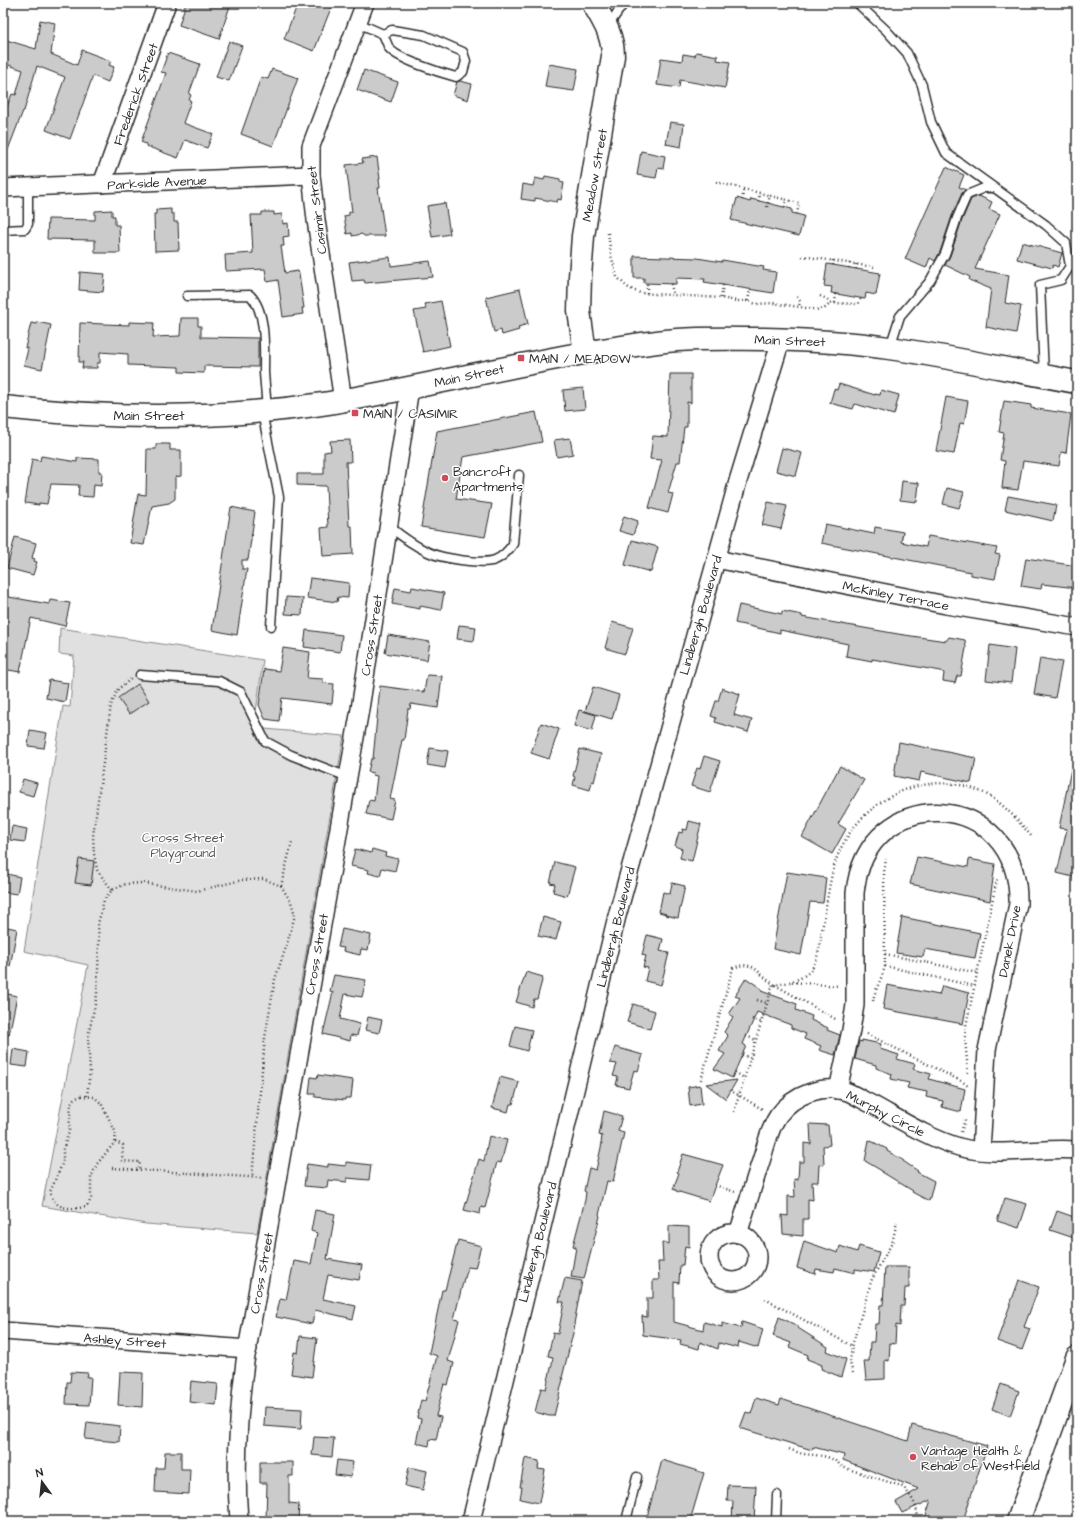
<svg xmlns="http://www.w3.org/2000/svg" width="1080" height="1524" viewBox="0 0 1080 1524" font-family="'Architects Daughter',sans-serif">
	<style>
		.green { fill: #e0e0e0; stroke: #868686 }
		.building { fill: #cbcbcb; stroke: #2b2b2b }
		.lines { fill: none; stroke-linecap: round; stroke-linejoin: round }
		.lane-casing { stroke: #2b2b2b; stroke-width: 11 }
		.street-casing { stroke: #2b2b2b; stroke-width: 20 }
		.secondary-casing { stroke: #2b2b2b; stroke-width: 25 }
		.primary-casing { stroke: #2b2b2b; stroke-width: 25 }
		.path { stroke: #2b2b2b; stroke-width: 2.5; stroke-dasharray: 1 3; stroke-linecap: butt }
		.lane { stroke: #fff; stroke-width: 8 }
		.street { stroke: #fff; stroke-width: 17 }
		.secondary { stroke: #fff; stroke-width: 22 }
		.primary { stroke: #fff; stroke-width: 22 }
		.poi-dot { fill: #d1495b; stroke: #fff; stroke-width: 1.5 }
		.labels { text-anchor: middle; stroke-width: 3; stroke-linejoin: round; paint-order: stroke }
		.street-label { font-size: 13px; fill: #2b2b2b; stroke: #fff }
		.poi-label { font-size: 13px; fill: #2b2b2b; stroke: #fff; text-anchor: start }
		.park-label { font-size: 13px; fill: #585858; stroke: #fff }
	</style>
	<rect width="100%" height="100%" fill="#fff"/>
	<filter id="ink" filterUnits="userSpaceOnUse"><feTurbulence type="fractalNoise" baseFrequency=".025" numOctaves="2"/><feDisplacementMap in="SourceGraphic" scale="8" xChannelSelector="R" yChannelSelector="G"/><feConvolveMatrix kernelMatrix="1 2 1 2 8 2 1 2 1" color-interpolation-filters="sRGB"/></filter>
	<g filter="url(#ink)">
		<!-- green -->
		<polygon class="green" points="60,628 263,660 256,712 265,729 344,736 257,1233 146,1224 42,1206 88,965 24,951 63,706 70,707 74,656 59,654"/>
		<!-- building -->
		<g class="building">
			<polygon points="186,3 231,3 219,39 179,25"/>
			<polygon points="298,3 333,3 314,51 284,39"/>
			<polygon points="40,20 55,23 51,54 77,65 82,50 111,61 109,65 114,67 108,82 93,76 70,139 46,130 65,77 37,66 24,111 23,111 4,160 3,159 3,117 12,94 16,95 23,70 3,63 3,39 36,49"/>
			<polygon points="229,41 242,46 229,81 216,77"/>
			<polygon points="696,52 718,56 717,60 730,62 725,88 680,80 679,88 657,85 661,58 682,61 683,54 695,56"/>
			<polygon points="168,53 200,64 189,94 191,95 189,100 191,101 183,123 213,134 207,148 185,140 178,158 146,146 146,144 141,142 166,73 161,72"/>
			<polygon points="549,64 578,69 574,91 545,87"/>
			<polygon points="272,69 298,78 273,146 241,134 261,77 268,79"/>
			<polygon points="364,70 398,82 391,102 357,90"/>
			<polygon points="460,81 472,84 468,100 453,95 457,82"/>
			<polygon points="670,122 684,124 681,147 666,144"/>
			<polygon points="641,151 665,156 663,169 658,168 656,178 637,175"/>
			<polygon points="377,157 380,179 379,179 380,188 378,188 385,236 364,236 362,234 352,236 352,233 347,234 344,216 349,215 349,212 352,212 346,165 363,163 362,159"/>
			<polygon points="946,167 964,175 959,187 966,190 962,193 952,216 940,252 935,261 930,258 926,268 905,259"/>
			<polygon points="545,176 560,179 560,182 564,183 561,200 558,199 557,202 535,198 535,201 521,199 523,184 533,186 535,178 544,180"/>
			<polygon points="979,196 992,202 989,209 1000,214 975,269 1009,275 1005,303 1021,306 1016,333 986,327 991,289 969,280 970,277 945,265 950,256 962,220 971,199"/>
			<polygon points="737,198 750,202 751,199 792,209 792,213 804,216 799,236 731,220"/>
			<polygon points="445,203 450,234 432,237 427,206"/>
			<polygon points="171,209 171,214 174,214 174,222 178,222 179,250 155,251 154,214 156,214 156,210"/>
			<polygon points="112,210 112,216 115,216 115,225 119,225 120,253 95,253 95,240 47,239 48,219 95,220 95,211"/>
			<polygon points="262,212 274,212 274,215 282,214 283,224 288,223 289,236 283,237 284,246 281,246 285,273 298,271 299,274 304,308 302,308 303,314 283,317 278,280 267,282 265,269 226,271 225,255 253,253 251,215 262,215"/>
			<polygon points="1022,242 1062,253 1058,267 1053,265 1052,268 1017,259"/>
			<polygon points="634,256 697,258 722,262 722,260 764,267 763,270 776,272 773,293 704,282 705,279 676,278 676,284 644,283 644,278 634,278"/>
			<polygon points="390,257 391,266 430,261 433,277 365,283 364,280 352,281 349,262"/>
			<polygon points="827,264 880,273 876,295 866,293 865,299 831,293 832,287 824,286"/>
			<polygon points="80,272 105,274 103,292 79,290"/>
			<polygon points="520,289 528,324 518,327 519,330 502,335 501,330 494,332 486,297"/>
			<polygon points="441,301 450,346 423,352 414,311 426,309 425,304"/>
			<polygon points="181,318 198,318 198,326 201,326 201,337 258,338 258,367 204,366 204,373 179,372 179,367 128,365 128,354 100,352 100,363 97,363 97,368 82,368 83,362 79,362 80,323 129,325 129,322 154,323 153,337 180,336"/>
			<polygon points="37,322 51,325 42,369 24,365 28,349 25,348 31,323 37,324"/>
			<polygon points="670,374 691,374 691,403 687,402 687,427 684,427 680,462 677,462 668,493 673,494 668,513 649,508 662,460 650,459 653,436 668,437"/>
			<polygon points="839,384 875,395 875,394 880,395 881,390 899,395 894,415 855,404 853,409 830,403 834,389 837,390"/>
			<polygon points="583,388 585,409 565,411 563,390"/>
			<polygon points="946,397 968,401 964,424 960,423 954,454 936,451"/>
			<polygon points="1004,401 1031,405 1031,408 1071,414 1066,453 1061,452 1059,466 1023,461 1018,490 1002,488 1005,461 1000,460 1004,433 999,432"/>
			<polygon points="536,412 542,442 463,457 456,499 492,504 485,537 421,527 437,431"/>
			<polygon points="570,438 573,454 557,457 554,440"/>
			<polygon points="350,440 351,462 346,462 349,526 352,526 353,554 323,556 321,528 328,527 326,486 297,485 297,474 324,474 324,452 331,451 330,441"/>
			<polygon points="156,444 170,444 170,450 181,450 181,476 175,477 175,499 169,503 152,506 144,545 130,543 138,494 146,495 147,449 156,449"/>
			<polygon points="782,448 802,453 796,476 776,471"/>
			<polygon points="41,456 77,462 77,458 99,459 99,472 102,472 101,486 94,485 93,497 78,496 79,485 51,484 47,504 39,503 39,505 25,503 32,459 40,461"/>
			<polygon points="902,481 919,483 917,502 900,500"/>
			<polygon points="947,488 964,492 959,508 943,504"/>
			<polygon points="1008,496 1056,505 1053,521 1005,510"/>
			<polygon points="768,502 787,506 781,529 762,525"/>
			<polygon points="231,507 255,512 248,560 242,560 242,569 247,569 237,635 212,630"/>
			<polygon points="624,516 638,521 633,535 619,531"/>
			<polygon points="825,524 874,534 875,527 903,532 901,542 926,547 928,536 997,548 995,554 1000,555 995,579 971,575 971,572 821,543"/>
			<polygon points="15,537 36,543 32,558 35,559 34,561 37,562 33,575 7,568"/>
			<polygon points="632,540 658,547 651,572 625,565"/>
			<polygon points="1026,558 1077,566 1077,588 1042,584 1041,589 1021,586"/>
			<polygon points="310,578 349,583 348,598 338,597 337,602 307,598"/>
			<polygon points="412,587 444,593 441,610 420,606 420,609 392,604 395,588 411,591"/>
			<polygon points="3,596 49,604 50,600 70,603 65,626 31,618 20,672 3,669"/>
			<polygon points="286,597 303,598 302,615 285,614"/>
			<polygon points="739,605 782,614 782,611 802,615 802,617 898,634 946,641 949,637 965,640 966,648 961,676 957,676 955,683 943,681 944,673 941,671 872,659 872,661 846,656 848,644 780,630 780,633 735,623"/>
			<polygon points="612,622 633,628 625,654 605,648"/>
			<polygon points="459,625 476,627 474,641 457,639"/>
			<polygon points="306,630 342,635 340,652 304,647"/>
			<polygon points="388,635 430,642 427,660 385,653"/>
			<polygon points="990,645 1015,649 1011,683 986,680"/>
			<polygon points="283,648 310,652 307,678 323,679 323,683 334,684 332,704 282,698 279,721 265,719 259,705 264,669 279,671"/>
			<polygon points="1040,658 1062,662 1055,698 1034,694"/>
			<polygon points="427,675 442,676 438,708 411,704 410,709 408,709 404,740 402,740 390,799 395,800 391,819 366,814 369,800 374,801 377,776 372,775 373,773 368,772 371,759 373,759 380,686 424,692"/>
			<polygon points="49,680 68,683 65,702 46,698"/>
			<polygon points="138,684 149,701 129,714 118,698"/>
			<polygon points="593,687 619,695 612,719 585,711"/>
			<polygon points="722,688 740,694 734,715 752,720 748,732 715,722 716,718 711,716 716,701 718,701"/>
			<polygon points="579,710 596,715 592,731 574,726"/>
			<polygon points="541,723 559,729 549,759 531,753"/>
			<polygon points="30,730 47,733 44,748 28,746"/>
			<polygon points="899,742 976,758 971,783 921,772 919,781 894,776"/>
			<polygon points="430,748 448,751 445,768 427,765"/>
			<polygon points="580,749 601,754 594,782 592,781 590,790 573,785 575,777 573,776"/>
			<polygon points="704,756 720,761 710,792 691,786 697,768 700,769"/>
			<polygon points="840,766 864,780 838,824 846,829 832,854 802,837"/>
			<polygon points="1071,769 1077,770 1077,878 1057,873 1067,829 1059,828"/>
			<polygon points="23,779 37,783 33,796 19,792"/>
			<polygon points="689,821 701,824 692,861 680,858 682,849 675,846 679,832 682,833 683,829 687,830"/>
			<polygon points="12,826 27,829 25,842 10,840"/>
			<polygon points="355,849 371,853 372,849 386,853 385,856 398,859 395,871 382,868 380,876 368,873 369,870 351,866"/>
			<polygon points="917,857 968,867 969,859 995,864 990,901 910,884"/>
			<polygon points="79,859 94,861 91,885 75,883"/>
			<polygon points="555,862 575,867 567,896 553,892 555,884 550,883"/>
			<polygon points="787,872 826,878 823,903 810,902 801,955 773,949"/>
			<polygon points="3,873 20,877 17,894 3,892"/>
			<polygon points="672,883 685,886 678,918 665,915 666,914 659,912 663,892 670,894"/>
			<polygon points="543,917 561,922 556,940 538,936"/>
			<polygon points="902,917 980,933 975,958 925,949 923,957 896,953"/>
			<polygon points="3,926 17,929 10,967 3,966"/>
			<polygon points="342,929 371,935 368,950 361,949 360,955 343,951 344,948 338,947"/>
			<polygon points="647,935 663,939 660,951 669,953 661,985 645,981 648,968 643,967 646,956 642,955"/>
			<polygon points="526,972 543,977 537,999 534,999 532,1007 516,1002"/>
			<polygon points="334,975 366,980 362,997 345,994 340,1019 360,1024 357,1036 351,1035 350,1041 323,1034 333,992 330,991"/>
			<polygon points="746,978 762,989 761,991 797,1004 796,1010 812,1016 811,1020 828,1028 827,1030 840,1035 835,1055 819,1050 821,1046 804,1039 806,1034 791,1028 791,1025 757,1012 743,1044 746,1046 732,1078 714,1069 725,1054 719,1051 728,1036 724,1032 733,1017 729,1014 740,998 735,996"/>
			<polygon points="887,985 939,995 942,986 969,993 963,1024 883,1009"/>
			<polygon points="3,993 17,996 9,1035 3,1035"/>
			<polygon points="633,1004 655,1011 650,1029 627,1022"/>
			<polygon points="368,1017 382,1020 379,1033 365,1030"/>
			<polygon points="515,1026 532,1030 527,1051 510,1046"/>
			<polygon points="862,1040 881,1044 880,1049 899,1055 897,1059 915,1064 913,1069 931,1074 929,1079 965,1089 961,1112 942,1107 943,1101 926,1097 927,1092 907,1088 909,1083 891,1079 892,1074 876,1068 876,1065 855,1059 859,1041 862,1042"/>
			<polygon points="615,1047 643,1055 638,1071 634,1070 629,1088 616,1085 618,1077 613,1076 617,1064 610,1063"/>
			<polygon points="13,1049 29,1052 27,1067 11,1065"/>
			<polygon points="318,1075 353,1080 351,1098 345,1098 345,1100 315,1097 315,1094 309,1094 311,1077 317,1078"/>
			<polygon points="500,1077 519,1082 513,1104 510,1104 508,1112 492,1108"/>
			<polygon points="737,1080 726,1099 706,1084"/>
			<polygon points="700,1085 702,1104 690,1106 688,1087"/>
			<polygon points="604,1111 622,1116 618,1131 624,1133 613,1182 607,1181 599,1215 600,1216 584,1279 571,1277 576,1247 573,1246 585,1200 586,1192 584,1191 589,1168 596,1170 602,1143 601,1143 602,1136 599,1135"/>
			<polygon points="810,1124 828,1125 830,1145 823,1146 824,1164 819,1165 818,1182 812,1182 813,1200 808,1199 808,1219 803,1219 803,1236 783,1234 782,1215 788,1216 788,1196 795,1197 794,1179 798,1180 799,1162 804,1162 804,1143 811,1144"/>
			<polygon points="489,1136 507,1140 501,1163 497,1162 485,1208 481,1207 480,1214 464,1210 479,1159 484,1161"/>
			<polygon points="869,1140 887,1149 887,1151 903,1160 903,1161 918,1171 917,1172 934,1181 929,1201 912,1192 913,1191 882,1172 882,1171 865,1161"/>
			<polygon points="683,1154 723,1165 709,1201 676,1191 676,1190 673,1189 679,1173 677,1172"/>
			<polygon points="346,1162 371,1165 369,1180 347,1178 347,1182 328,1180 327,1188 304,1186 307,1164 328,1167 328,1164 346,1166"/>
			<polygon points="1005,1198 1027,1204 1019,1228 997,1221"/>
			<polygon points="315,1210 335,1214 327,1259 362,1265 359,1280 328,1275 323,1299 356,1306 353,1319 315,1310 312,1324 276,1317 280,1299 286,1300 294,1261 311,1264 317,1233 311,1231"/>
			<polygon points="1057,1211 1077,1218 1077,1239 1050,1230"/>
			<polygon points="669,1226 689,1227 689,1247 685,1246 683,1265 680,1265 679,1283 674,1282 674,1322 703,1330 704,1322 722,1327 722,1323 741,1328 742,1322 763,1329 758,1348 739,1342 738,1348 719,1343 718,1349 700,1342 699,1349 680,1344 681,1340 643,1335 642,1316 647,1317 647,1298 653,1298 653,1280 659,1280 658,1262 663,1262 662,1243 669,1244"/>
			<polygon points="458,1240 481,1246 475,1268 468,1267 465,1278 464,1278 454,1319 459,1320 448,1361 454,1363 448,1385 444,1384 436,1416 441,1417 436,1440 430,1439 429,1446 416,1443 421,1419 417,1418 421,1400 425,1401 437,1356 429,1353 442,1290 445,1290"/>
			<polygon points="804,1241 838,1253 840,1246 857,1252 859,1246 879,1252 874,1272 855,1269 855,1273 835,1268 834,1272 816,1269 815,1274 797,1268"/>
			<polygon points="885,1267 909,1267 909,1288 905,1288 904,1306 901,1306 900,1326 896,1325 895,1344 890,1343 889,1361 885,1360 885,1379 866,1380 864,1361 869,1361 870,1342 874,1342 875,1324 879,1324 880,1305 883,1305"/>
			<polygon points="565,1278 582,1281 574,1324 575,1325 562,1378 563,1379 554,1416 549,1416 535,1412 541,1388 546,1389 552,1364 553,1357 548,1356 553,1333 558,1334 564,1302 559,1302"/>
			<polygon points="1019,1280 1039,1287 1024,1327 1030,1329 1022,1350 997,1341"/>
			<polygon points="779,1317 798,1326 798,1328 828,1347 827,1351 846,1359 841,1377 821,1369 822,1365 807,1359 808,1355 789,1347 791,1343 773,1336"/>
			<polygon points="300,1336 317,1338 312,1377 291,1374 294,1352 298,1353"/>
			<polygon points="71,1372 88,1373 87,1377 91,1377 89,1405 66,1404 67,1382 70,1382"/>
			<polygon points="120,1372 143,1373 142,1407 118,1405"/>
			<polygon points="191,1381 218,1384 216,1405 189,1402"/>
			<polygon points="1001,1384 1019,1391 1010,1416 992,1409"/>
			<polygon points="756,1398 779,1405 781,1399 908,1441 912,1425 987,1446 963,1521 924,1521 931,1500 902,1513 896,1502 919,1489 843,1460 844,1455 813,1447 812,1450 740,1428 746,1412 751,1414"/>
			<polygon points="265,1407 302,1409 301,1429 264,1426"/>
			<polygon points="87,1422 120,1426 119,1442 85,1439"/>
			<polygon points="314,1437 334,1438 332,1457 312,1455"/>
			<polygon points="165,1452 181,1452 181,1469 190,1469 189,1494 155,1492 156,1468 164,1468"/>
			<polygon points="525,1458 539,1461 538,1469 545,1470 539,1503 520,1499 522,1487 520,1487"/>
			<polygon points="337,1460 353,1462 351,1477 335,1475"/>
			<polygon points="662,1460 704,1473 690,1521 646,1521"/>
			<polygon points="260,1462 293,1462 293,1476 289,1476 289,1503 299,1504 298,1521 266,1520 267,1483 260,1483"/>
			<polygon points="409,1467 427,1471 423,1490 405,1486"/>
			<polygon points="728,1485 756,1486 754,1521 732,1521 733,1501 727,1501"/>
		</g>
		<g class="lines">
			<defs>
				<g id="lane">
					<polyline points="857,3 886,30 907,53 922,85 931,122 946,153 1046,225 1066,243 1070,266 1061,280 1040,285 1044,375"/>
					<path d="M358 23 383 34C385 38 387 44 389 48 397 59 441 73 456 77L463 72 466 61 463 52 424 35 392 30 383 34"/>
					<polyline points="608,26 624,3"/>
					<polyline points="3,230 25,229 28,224 28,188"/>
					<path d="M187 296 250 295C267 312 264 350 264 373 265 385 266 398 267 410"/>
					<polyline points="890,347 900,316 930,281 945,254 957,218 967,195 984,188 993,188"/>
					<polyline points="262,412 279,497 271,626"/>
					<path d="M389 526C401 536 413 545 428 552 440 558 482 565 495 560 503 557 508 551 513 544L519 475"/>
					<polyline points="140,675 219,681 241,692 265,741 291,755 348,777"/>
					<polyline points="626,1521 637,1477"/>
					<polyline points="776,1521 777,1495"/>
				</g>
				<g id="street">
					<polyline points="102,184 167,3"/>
					<polyline points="3,188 311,175"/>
					<polyline points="343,401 316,220 311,175 311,146 365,3"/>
					<polyline points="716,559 946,605 1077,627"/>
					<path d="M838 1090 851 1030 855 1005V893C866 780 1021 788 1018 904L987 1050 981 1151"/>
					<circle cx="733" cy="1257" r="24"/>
					<path d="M738 1234C746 1209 753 1185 761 1161 766 1146 769 1129 778 1116 793 1095 823 1083 848 1092 857 1096 866 1102 875 1106 902 1121 929 1138 959 1147 997 1158 1038 1147 1077 1150"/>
					<polyline points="3,1331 248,1349"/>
					<path d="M239 1521C235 1469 238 1414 245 1362L360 709 410 388"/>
					<polyline points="471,1521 617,916 738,481 781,340"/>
				</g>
				<g id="secondary">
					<path d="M585 353 579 311 580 277 583 236 613 56C613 35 603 20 593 3"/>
					<polyline points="1018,1521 1077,1358"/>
				</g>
				<path id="primary" d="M3 407C111 419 221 420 329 403 419 388 507 366 596 351 623 347 650 342 677 340 707 338 735 339 764 339 806 340 848 342 889 348 952 357 1014 371 1077 382"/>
			</defs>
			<!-- lane casing -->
			<use href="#lane" class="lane-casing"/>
			<!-- street casing -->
			<use href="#street" class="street-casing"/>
			<!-- secondary casing -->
			<use href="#secondary" class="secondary-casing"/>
			<!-- primary casing -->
			<use href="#primary" class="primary-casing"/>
			<!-- path -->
			<g class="path">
				<polyline points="788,3 809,5 816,3"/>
				<polyline points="716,182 799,203 797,214"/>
				<polyline points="742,200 744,188"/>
				<polyline points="758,201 760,193"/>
				<polyline points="767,207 770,195"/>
				<polyline points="785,207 786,199"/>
				<polyline points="608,233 611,255 617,277 627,287 633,290 640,293 721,298 737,301 748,301 756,304 773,303 820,310 824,309 831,303 858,304 861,298"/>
				<polyline points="802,256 874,267"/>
				<polyline points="833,265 833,260"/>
				<polyline points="849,268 850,263"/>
				<polyline points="856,269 856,264"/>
				<polyline points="671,284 673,294"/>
				<polyline points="647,293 647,284"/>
				<polyline points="820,296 827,299 831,303"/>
				<polyline points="797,297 800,301 799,307"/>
				<polyline points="721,298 723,285"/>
				<polyline points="748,301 750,290"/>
				<polyline points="835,303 836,294"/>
				<polyline points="281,886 292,842"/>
				<polyline points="112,890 97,870 94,854 93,836 111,705 118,689 131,679"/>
				<polyline points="885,954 978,973"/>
				<polyline points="885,966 974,986"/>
				<polyline points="792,982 839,986"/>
				<polyline points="775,985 837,1020"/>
				<polyline points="757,1000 767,1003"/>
				<path d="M873 1001C875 989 882 979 885 966L884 872 886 859"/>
				<polyline points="752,1019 761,1022"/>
				<polyline points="867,1034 963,1082 969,1087"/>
				<polyline points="746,1036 756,1040"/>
				<polyline points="742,1055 750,1058"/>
				<polyline points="735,1072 744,1078"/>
				<polyline points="968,1073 965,1038 966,1026 997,879"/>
				<path d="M701 1080 733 968C756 959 757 975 775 985 788 983 806 979 813 967 818 958 820 945 821 935 826 911 828 886 835 863 854 803 924 764 984 793 1004 803 1019 822 1033 838"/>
				<polyline points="730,1090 762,1109"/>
				<path d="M81 1096 94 1097 101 1103 116 1133 115 1142 97 1164 91 1177V1198L89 1203 86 1207C71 1209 55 1211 50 1192L63 1162V1149L69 1132 71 1103 74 1099Z"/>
				<polyline points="87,1096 90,1071 88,1037 97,995 99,944 98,924 104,900 112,890 126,884 142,883 197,891 242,880 264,879 281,886 291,902 295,915 287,944 275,979 270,1008 265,1038 252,1177"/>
				<polyline points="734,1112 773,984"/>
				<polyline points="961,1132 965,1120"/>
				<polyline points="115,1142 123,1145 122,1161 140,1162 139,1170"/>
				<polyline points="112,1168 262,1178"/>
				<polyline points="715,1185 735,1192"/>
				<polyline points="765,1299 852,1346"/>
				<polyline points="853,1373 850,1363 852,1346 872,1279 892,1243 897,1222"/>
				<path d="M789 1449C794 1451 799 1453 804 1454 819 1456 831 1454 842 1467L901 1486C910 1492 920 1510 917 1521"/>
			</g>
			<!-- lane -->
			<use href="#lane" class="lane"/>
			<!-- street -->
			<use href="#street" class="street"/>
			<!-- secondary -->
			<use href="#secondary" class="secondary"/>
			<!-- primary -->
			<use href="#primary" class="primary"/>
		</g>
	</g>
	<!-- markers -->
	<g class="poi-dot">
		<rect x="517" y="354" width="8" height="8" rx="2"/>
		<rect x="351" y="409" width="8" height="8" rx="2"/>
		<circle cx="445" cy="478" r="4"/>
		<circle cx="913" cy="1457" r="4"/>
	</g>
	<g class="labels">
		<!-- street labels -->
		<g class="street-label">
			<text transform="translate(135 94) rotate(-70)" y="5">Frederick Street</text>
			<text transform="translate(594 175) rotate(-80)" y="5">Meadow Street</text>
			<text transform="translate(157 182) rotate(-3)" y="5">Parkside Avenue</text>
			<text transform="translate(316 210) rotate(-97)" y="5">Casimir Street</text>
			<text transform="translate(790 340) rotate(2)" y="5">Main Street</text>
			<text transform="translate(469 375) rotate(-12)" y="5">Main Street</text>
			<text x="149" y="420">Main Street</text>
			<text transform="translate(896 595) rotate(11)" y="5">McKinley Terrace</text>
			<text transform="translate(700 615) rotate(-74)" y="5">Lindbergh Boulevard</text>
			<text transform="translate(371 635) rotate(-81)" y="5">Cross Street</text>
			<text transform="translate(615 927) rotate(-76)" y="5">Lindbergh Boulevard</text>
			<text transform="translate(1009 941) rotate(-79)" y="5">Danek Drive</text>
			<text transform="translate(316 954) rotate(-80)" y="5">Cross Street</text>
			<text transform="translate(886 1113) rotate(27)" y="5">Murphy Circle</text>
			<text transform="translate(537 1242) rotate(-76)" y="5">Lindbergh Boulevard</text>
			<text transform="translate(261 1273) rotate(-80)" y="5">Cross Street</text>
			<text transform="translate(125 1340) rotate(4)" y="5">Ashley Street</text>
		</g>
		<!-- poi labels -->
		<g class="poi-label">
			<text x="529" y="363">MAIN / MEADOW</text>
			<text x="363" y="418">MAIN / CASIMIR</text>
			<text x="453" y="476">Bancroft<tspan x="453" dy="15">Apartments</tspan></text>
			<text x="921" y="1455">Vantage Health &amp;<tspan x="921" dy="15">Rehab of Westfield</tspan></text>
		</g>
		<!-- park labels -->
		<g class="park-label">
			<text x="183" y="842">Cross Street<tspan x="183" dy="15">Playground</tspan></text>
		</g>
	</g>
	<!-- margin -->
	<rect width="1080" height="1524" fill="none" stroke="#fff" stroke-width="16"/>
	<rect x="8" y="8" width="1064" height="1508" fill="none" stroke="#2b2b2b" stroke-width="1.5" filter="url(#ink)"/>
	<!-- north arrow -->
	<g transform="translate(42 1482) rotate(345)" stroke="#ffffff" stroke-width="3" paint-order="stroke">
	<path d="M0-3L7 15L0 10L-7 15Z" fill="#2b2b2b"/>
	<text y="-6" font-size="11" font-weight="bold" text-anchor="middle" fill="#2b2b2b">N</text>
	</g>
</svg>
